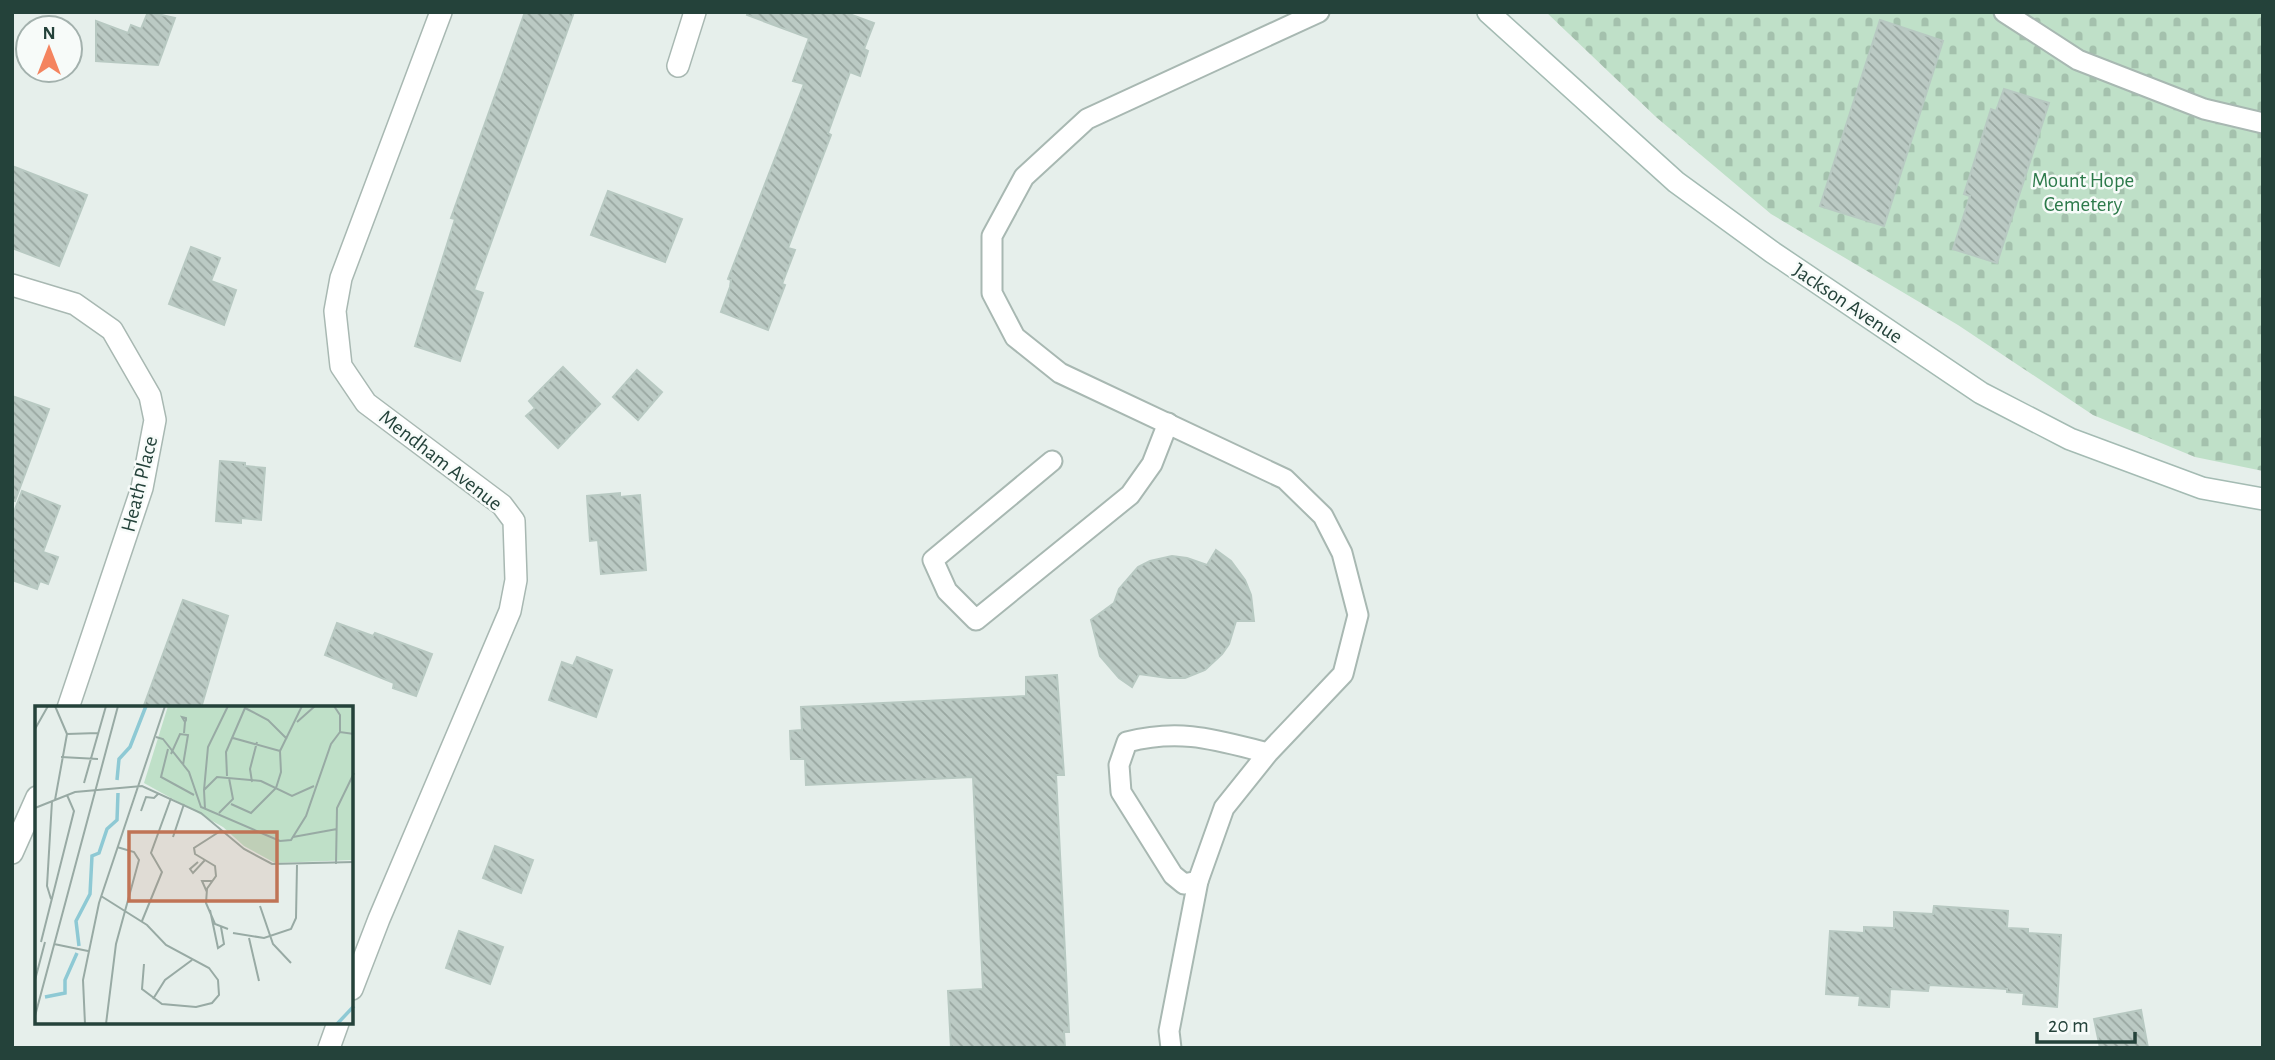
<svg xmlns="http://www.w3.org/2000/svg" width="2275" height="1060" viewBox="0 0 2275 1060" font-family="'Alegreya Sans',sans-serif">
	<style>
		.cemetery { fill: url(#cemetery-stones) }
		.building { fill: url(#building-back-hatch); stroke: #b8c9c2; stroke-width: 2 }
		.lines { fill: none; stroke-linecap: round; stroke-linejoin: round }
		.service-casing { stroke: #a8b8b2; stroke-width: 23 }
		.minor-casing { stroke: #a8b8b2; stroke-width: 24 }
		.secondary-casing { stroke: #a4bbb3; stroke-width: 24 }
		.service { stroke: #fff; stroke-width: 19 }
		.minor { stroke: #fff; stroke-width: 21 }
		.secondary { stroke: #fff; stroke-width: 21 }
		.labels { text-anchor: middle; stroke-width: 5; stroke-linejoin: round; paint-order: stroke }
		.park-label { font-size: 21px; fill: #2d7a4b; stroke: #f7fbf9 }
		.street-label { font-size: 21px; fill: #24423a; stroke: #f7fbf9 }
		.inset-river { fill: none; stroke: #8ec9d4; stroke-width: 3.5 }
		.inset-road { fill: none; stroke: #98aaa4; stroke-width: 2 }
		.view { fill: #c07456; fill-opacity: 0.15; stroke: #c07456; stroke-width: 3.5 }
		.inset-edge { fill: none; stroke: #24423a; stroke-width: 3.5 }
	</style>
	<defs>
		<pattern id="cemetery-stones" width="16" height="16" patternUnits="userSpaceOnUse" patternTransform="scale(1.75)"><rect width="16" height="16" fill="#bfe0c8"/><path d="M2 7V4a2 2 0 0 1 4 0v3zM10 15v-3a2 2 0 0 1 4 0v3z" fill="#a4c1ad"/></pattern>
		<pattern id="building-back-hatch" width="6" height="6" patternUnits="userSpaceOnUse" patternTransform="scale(1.75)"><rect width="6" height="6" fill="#bbcac4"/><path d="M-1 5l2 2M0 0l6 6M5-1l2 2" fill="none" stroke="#98a6a0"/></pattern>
	</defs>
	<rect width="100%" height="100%" fill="#e6efeb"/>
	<!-- cemetery -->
	<polygon class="cemetery" points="1546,12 2263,12 2263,471 2195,457 2093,415 1958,325 1771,214 1656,117"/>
	<!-- building -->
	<g class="building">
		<polygon points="148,12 175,18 158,65 96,61 96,21 128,33 131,25 141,29"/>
		<polygon points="525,12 574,12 474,290 483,293 460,361 415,346 455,219 451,218"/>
		<polygon points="748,12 844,12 874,23 864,49 868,51 860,76 850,72 828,133 831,135 788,248 795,250 782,284 785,285 768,330 721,312 730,287 731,280 728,279 804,84 793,81 809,38 747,15"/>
		<polygon points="1880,20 1943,41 1884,226 1820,206"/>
		<polygon points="2004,89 2049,103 1997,263 1953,249 1970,196 1964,194 1991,109 1996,111"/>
		<polygon points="12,166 87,195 59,266 12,248"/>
		<polygon points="608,191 682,219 665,262 591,235"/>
		<polygon points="191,247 220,258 211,281 236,290 224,325 169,304"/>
		<polygon points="563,367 600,404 558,448 526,416 535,408 529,401"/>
		<polygon points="637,370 662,392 638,420 613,397"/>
		<polygon points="12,396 49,409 15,501 12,501"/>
		<polygon points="220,461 245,463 245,466 265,468 261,520 241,518 241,523 216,521"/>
		<polygon points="22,491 60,506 43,552 58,557 48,584 40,581 37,589 12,580 12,517"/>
		<polygon points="620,493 620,497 640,495 646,570 601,574 598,540 590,541 587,496"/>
		<polygon points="1216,550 1231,561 1245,580 1251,595 1254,621 1236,621 1229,644 1222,654 1205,670 1185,678 1168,678 1139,674 1132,687 1119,678 1100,656 1091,620 1114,603 1119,589 1138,567 1150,561 1172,556 1187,558 1207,565"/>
		<polygon points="183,600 228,616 201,708 143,708"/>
		<polygon points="337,623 373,636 375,633 432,654 416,696 393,688 394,683 325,655"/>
		<polygon points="577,657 612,670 596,717 549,700 562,662 573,666"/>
		<polygon points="1057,675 1064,775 1056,775 1069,1032 1064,1032 1065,1048 951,1048 948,991 983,989 973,777 806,785 805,759 791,759 790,731 802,730 801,707 1026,696 1026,677"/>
		<polygon points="495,846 533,860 521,893 483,878"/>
		<polygon points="1934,906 2008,911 2007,928 2028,929 2028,933 2061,935 2057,1007 2023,1004 2024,993 2007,992 2007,989 1929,985 1928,991 1890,989 1889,1007 1859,1005 1860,996 1826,994 1830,931 1864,933 1864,927 1894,928 1894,912 1933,914"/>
		<polygon points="459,931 503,947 490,984 446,968"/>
		<polygon points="2141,1010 2148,1048 2100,1048 2094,1019"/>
	</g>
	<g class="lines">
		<defs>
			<g id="service">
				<polyline points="2004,12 2078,60 2204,109 2263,123"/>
				<polyline points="1052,461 933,560 947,591 976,620 1130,495 1152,464 1168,423"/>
				<path d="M1268 753C1216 740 1181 728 1127 742L1119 765 1121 792 1173 875 1184 884 1198 881 1224 808 1268 753 1343 674 1358 615 1342 553 1323 516 1285 479 1060 373 1015 337 992 293V236L1024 177 1087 119 1319 12"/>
				<polyline points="1171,1048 1169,1031 1198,881"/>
			</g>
			<g id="minor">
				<polyline points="678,66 695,12"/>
				<polyline points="12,285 75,304 112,330 150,396 155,420 142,488 68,708"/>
				<polyline points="12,853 37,797"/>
				<polyline points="352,989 379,919 510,611 516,580 514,521 502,505 366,403 341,366 335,311 341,278 441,12"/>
				<polyline points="329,1048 338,1023"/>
			</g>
			<polyline id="secondary" points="1488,12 1676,182 1772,252 1981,393 2070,439 2202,488 2263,499"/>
		</defs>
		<!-- service casing -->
		<use href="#service" class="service-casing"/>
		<!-- minor casing -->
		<use href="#minor" class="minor-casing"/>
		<!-- secondary casing -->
		<use href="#secondary" class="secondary-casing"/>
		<!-- service -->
		<use href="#service" class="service"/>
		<!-- minor -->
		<use href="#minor" class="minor"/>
		<!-- secondary -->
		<use href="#secondary" class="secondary"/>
	</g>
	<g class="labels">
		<!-- park labels -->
		<g class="park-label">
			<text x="2083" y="187">Mount Hope<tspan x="2083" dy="24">Cemetery</tspan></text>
		</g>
		<!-- street labels -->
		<g class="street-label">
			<text transform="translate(1848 303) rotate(34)" y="7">Jackson Avenue</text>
			<text transform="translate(441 460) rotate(38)" y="7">Mendham Avenue</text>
			<text transform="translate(139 484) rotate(-76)" y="7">Heath Place</text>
		</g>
	</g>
	<!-- overview -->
	<g transform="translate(35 706)">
		<rect width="318" height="318" fill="#e6efeb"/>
		<path d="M133 0H318V154L240 157 209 140 188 121 109 77Z" fill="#bfe0c8"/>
		<path class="inset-river" d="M82 74 84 53 95 41 111 0M44 240 41 215 55 188 57 150 64 147 72 123 82 114 83 87M10 291 30 287V274L42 247M302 318 319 300"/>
		<path class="inset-road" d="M20 0 32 28M299 0 305 9V26M262 16 280 0M0 23 13 0M149 27 150 16 151 14V12L147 11 150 16M32 28 63 27M121 31 128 33 154 66 166 101 245 135 256 134 271 110 296 38 305 26 319 28M198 32 245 45M133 43 126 71 159 89M136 48 145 28 153 29 148 59M26 51 63 53M192 70 191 46 210 2 233 14 252 33M217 76 215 63 222 36M49 77 71 0M169 84 173 41 193 0M20 94 32 28M196 98 216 107 241 82 246 66 245 45 267 0M0 102 40 86 107 80 166 107 209 143 237 158 319 156M170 103 169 84 182 71 226 75 257 90 279 80M106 105 111 91 119 92 124 87M184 107 198 93 194 72M138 131 149 98M258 131 302 123M163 156 155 163 158 167 170 154M301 158 302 102 319 67M177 175H167L171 184 181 170 180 160 160 148 159 142 187 124M172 183 171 197 180 218 193 223M66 190 112 219 131 239 174 262 183 274 184 289 177 297 161 301 127 298 107 283 109 258M16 193 12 180 17 95M225 200 238 238 256 257M175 204 183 242 189 238 186 221M107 215 127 166 116 147 136 92M198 227 229 232 256 223 261 212 262 159M214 232 224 275M6 236 39 105 32 89M19 238 53 245M0 274 10 236M118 293 130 274 157 254M0 310 83 0M50 318 48 274 64 197 130 0M71 318 81 238 104 154 99 146 82 141"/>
		<path class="view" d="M94 126H242V195H94Z"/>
		<rect width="318" height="318" class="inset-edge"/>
	</g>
	<!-- border -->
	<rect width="2275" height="1060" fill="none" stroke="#24423a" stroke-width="28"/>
	<!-- north arrow -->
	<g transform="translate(49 49)"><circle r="33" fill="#f7fbf9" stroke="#a3b1ad" stroke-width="2"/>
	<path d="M0-5L12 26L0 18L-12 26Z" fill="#f4845f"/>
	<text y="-10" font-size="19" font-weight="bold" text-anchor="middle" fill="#24423a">N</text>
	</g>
	<!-- scale -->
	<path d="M2037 1032v10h98v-10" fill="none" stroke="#24423a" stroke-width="3.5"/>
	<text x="2048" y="1032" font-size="21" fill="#24423a" stroke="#f7fbf9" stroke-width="5" paint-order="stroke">20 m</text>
</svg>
